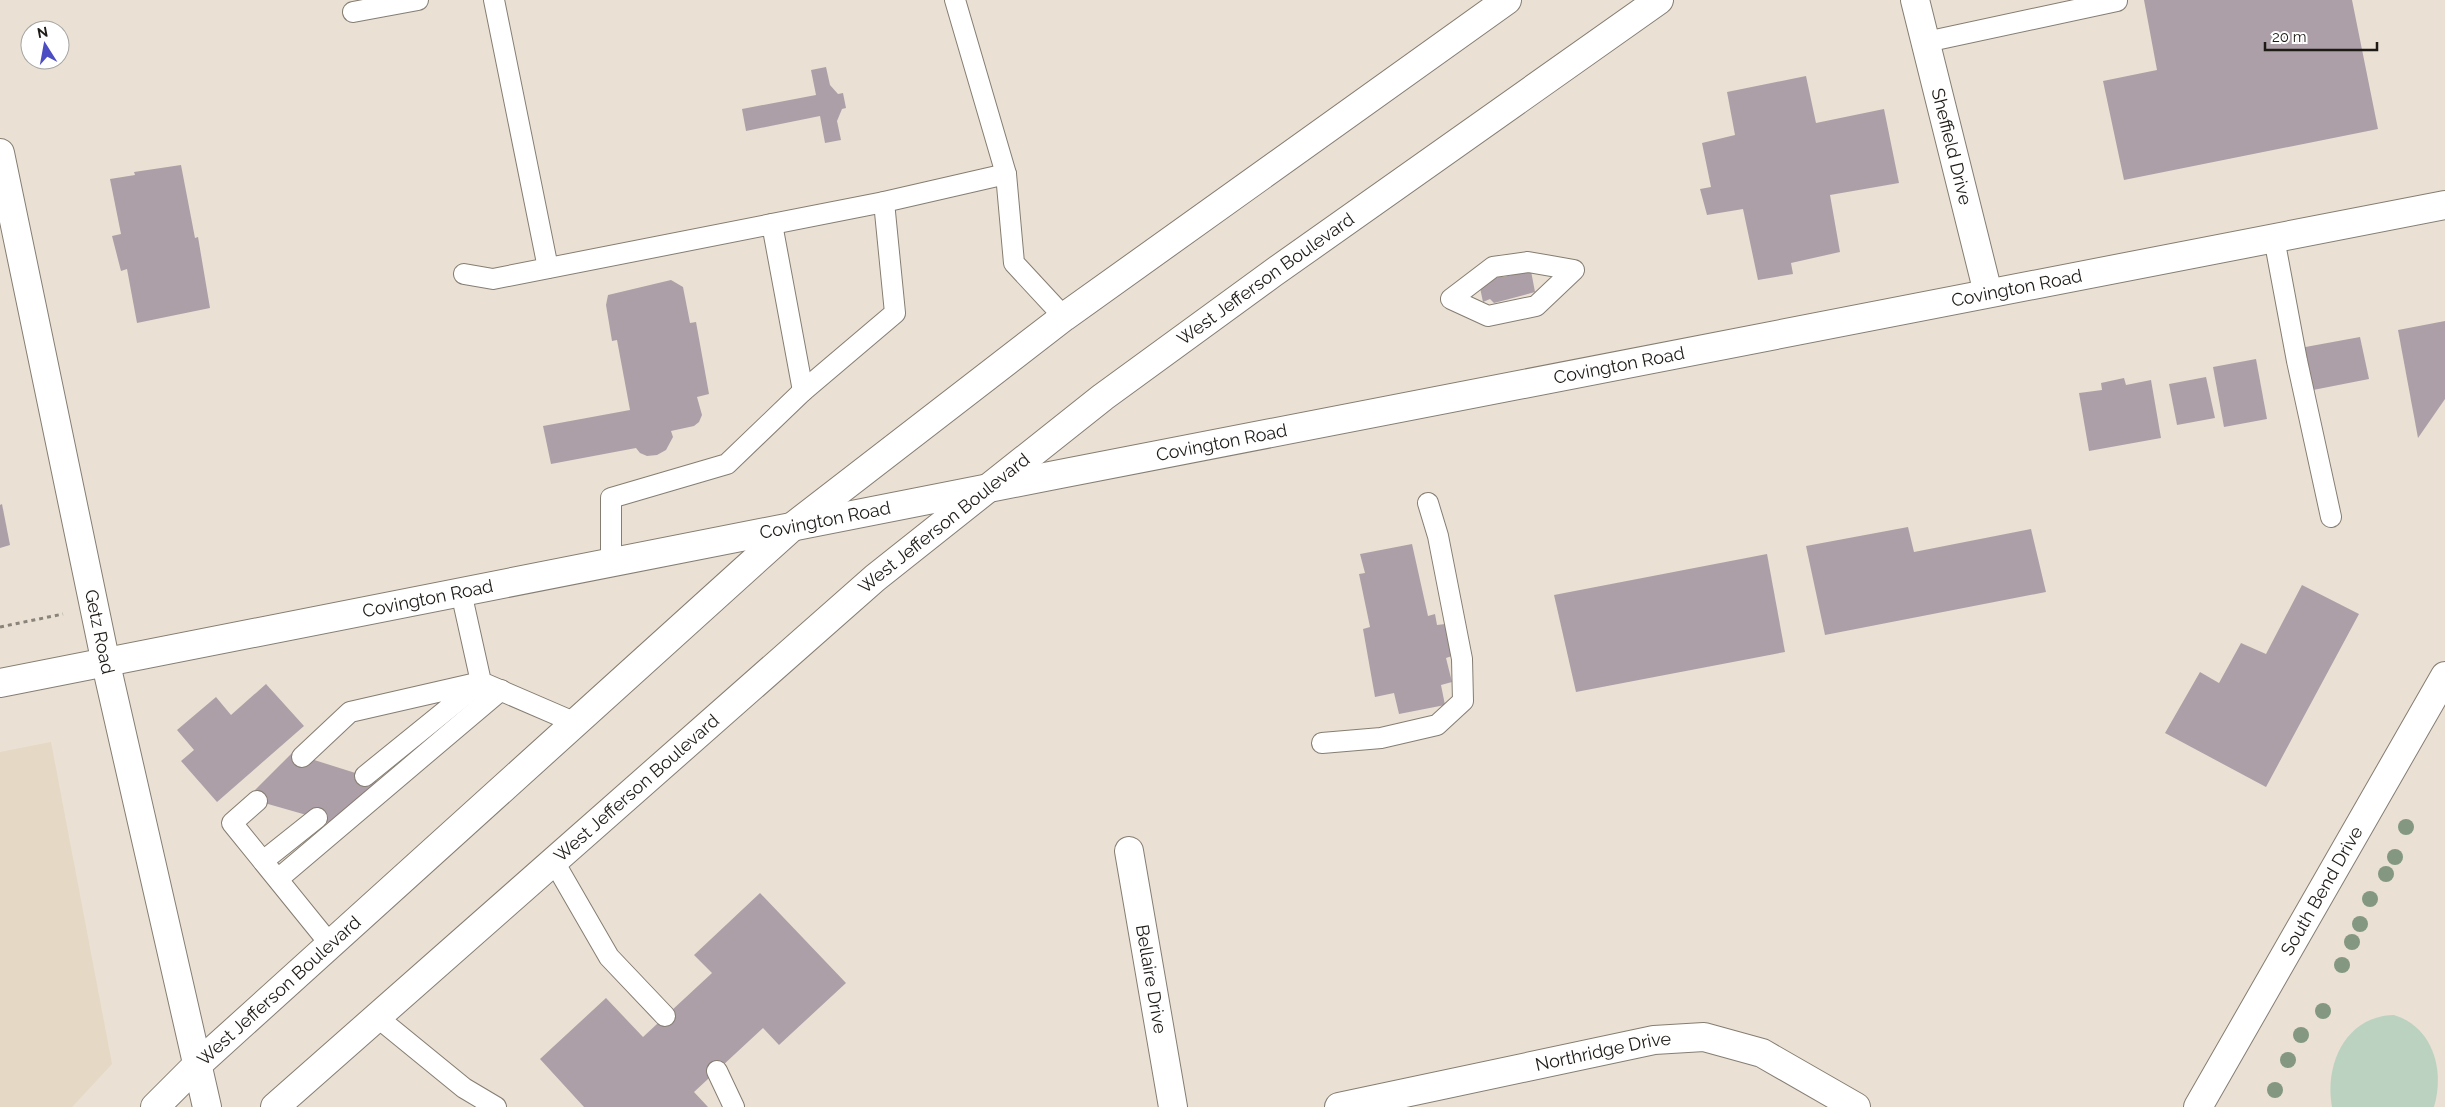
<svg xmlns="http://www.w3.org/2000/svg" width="2445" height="1107" viewBox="0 0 2445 1107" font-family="Raleway,sans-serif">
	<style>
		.built { fill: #e5d8c4 }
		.green { fill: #bcd2c1 }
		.building { fill: #ad9fa8 }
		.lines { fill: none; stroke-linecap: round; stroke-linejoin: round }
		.lane-casing { stroke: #857d72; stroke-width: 22 }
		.street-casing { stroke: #857d72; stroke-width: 30 }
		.secondary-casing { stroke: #857d72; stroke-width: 30 }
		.primary-casing { stroke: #857d72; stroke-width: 30 }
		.path { stroke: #898379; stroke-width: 3; stroke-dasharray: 4 4; stroke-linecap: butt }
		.lane { stroke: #fff; stroke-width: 20 }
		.street { stroke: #fff; stroke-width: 28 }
		.secondary { stroke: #fff; stroke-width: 28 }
		.primary { stroke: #fff; stroke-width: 28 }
		.tree { fill: #839781 }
		.labels { text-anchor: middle; stroke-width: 4; stroke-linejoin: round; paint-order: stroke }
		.street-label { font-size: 18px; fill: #1e1b16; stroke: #fff }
	</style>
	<rect width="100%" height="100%" fill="#eae1d4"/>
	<!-- built -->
	<polygon class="built" points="51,742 112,1064 72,1107 0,1107 0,752"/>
	<!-- green -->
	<path class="green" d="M2394 1015C2433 1027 2445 1070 2434 1107H2332C2324 1064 2346 1016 2394 1015Z"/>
	<!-- building -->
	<g class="building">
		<polygon points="2144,0 2352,0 2378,129 2124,180 2103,81 2157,70"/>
		<polygon points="826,67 830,85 838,94 843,93 846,108 842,109 837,121 841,140 825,143 820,116 746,131 742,109 816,95 811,70"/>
		<polygon points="1806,76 1816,123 1884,109 1899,183 1830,195 1840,252 1791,263 1793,274 1758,280 1743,209 1707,215 1700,189 1711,187 1702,143 1735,135 1727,92"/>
		<polygon points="181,165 195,238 198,237 210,308 137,323 127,269 121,271 112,236 121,234 110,179 135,175 134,172"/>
		<polygon points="1531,271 1535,292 1494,303 1490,299 1483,302 1479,283 1502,276 1503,277"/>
		<polygon points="671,280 683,287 690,323 696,322 709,394 697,397 702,415 699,422 694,426 671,431 673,437 666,450 657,455 647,456 640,453 636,448 551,464 543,426 630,410 617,340 612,341 606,305 608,295"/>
		<polygon points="2445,321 2445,399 2418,438 2398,330"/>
		<polygon points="2360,337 2369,379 2308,391 2300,348"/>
		<polygon points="2256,359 2267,419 2224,427 2213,367"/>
		<polygon points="2206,377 2215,418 2177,425 2169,384"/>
		<polygon points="2124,378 2126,385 2151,380 2161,438 2089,451 2079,393 2102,390 2101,383"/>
		<polygon points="2,504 10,545 0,548 0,505"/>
		<polygon points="1908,527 1914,552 2031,529 2046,592 1825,635 1806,546"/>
		<polygon points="1412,544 1428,616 1435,614 1437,625 1445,624 1452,656 1446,658 1452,682 1441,685 1445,705 1399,714 1394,693 1375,697 1363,629 1370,627 1359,574 1365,573 1360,554"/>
		<polygon points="1767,554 1785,652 1576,692 1554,595"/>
		<polygon points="2302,585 2359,614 2266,787 2165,733 2200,672 2219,683 2241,643 2266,654"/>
		<polygon points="266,684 304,726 217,802 181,761 194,750 177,730 216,697 231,715"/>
		<polygon points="292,753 365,776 378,782 332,825 317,818 247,798"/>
		<polygon points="760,893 846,983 779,1045 763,1028 694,1092 708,1107 584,1107 540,1059 606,998 643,1037 712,973 694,955"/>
	</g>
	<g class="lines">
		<defs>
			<g id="lane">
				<polyline points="494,0 548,268"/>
				<polyline points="955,0 1006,174 1014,263 1064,317"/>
				<polyline points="353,12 418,0"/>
				<polyline points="1926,42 2117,1"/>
				<polyline points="772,224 803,391"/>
				<polyline points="2274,238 2297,361 2331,517"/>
				<polygon points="1528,262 1574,270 1536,306 1488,316 1451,299 1493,267"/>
				<polyline points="464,274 493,279 884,202 1006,174"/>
				<polyline points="611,563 611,498 727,464 803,391 895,313 884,202"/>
				<polyline points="461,592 481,682 576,723"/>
				<polyline points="1322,743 1381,738 1437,725 1463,701 1462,659 1438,536 1428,503"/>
				<polyline points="302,757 350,712 481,682 365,776"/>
				<polyline points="257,801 232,823 330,944"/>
				<polyline points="553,860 609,957 665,1016"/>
				<polyline points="263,861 317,818"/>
				<polyline points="278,879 501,690"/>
				<polyline points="377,1017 464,1088 496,1107"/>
				<polyline points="717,1071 734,1107"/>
			</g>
			<g id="street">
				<path id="s1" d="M1915 0 1988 293"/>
				<path id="s2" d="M1129 851 1173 1107"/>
				<path id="s3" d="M1339 1107 1654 1040 1704 1037 1762 1053 1856 1107"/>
				<path id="s4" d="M2198 1107 2445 676"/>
			</g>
			<g id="secondary">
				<path id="s5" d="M0 153 106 664 207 1107"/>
				<path id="s6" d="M0 683 1055 475 2445 205"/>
			</g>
			<g id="primary">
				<path id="s7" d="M155 1107 197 1065 792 527 1064 317 1507 0"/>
				<path id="s8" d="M275 1107 875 578 1103 397 1273 273 1659 0"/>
			</g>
		</defs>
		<!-- lane casing -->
		<use href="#lane" class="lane-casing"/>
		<!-- street casing -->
		<use href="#street" class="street-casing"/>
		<!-- secondary casing -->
		<use href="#secondary" class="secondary-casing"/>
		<!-- primary casing -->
		<use href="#primary" class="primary-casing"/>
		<!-- path -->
		<polyline class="path" points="0,627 63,614"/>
		<!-- lane -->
		<use href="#lane" class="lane"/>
		<!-- street -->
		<use href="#street" class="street"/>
		<!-- secondary -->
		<use href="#secondary" class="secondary"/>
		<!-- primary -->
		<use href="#primary" class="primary"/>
	</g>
	<!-- trees -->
	<g class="tree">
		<circle cx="2406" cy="827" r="8"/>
		<circle cx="2395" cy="857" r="8"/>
		<circle cx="2386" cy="874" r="8"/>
		<circle cx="2370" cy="899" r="8"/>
		<circle cx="2360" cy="924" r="8"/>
		<circle cx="2352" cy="942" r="8"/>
		<circle cx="2342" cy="965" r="8"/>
		<circle cx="2323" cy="1011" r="8"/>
		<circle cx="2301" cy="1035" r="8"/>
		<circle cx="2288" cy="1060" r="8"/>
		<circle cx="2275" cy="1090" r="8"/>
	</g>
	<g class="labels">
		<!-- street labels -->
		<g class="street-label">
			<text dy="6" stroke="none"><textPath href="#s1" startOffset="151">Sheffield Drive</textPath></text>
			<text dy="6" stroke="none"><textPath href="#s8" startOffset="1292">West Jefferson Boulevard</textPath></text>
			<text dy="6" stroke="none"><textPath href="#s6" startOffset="2055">Covington Road</textPath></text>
			<text dy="6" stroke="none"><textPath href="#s6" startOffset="1650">Covington Road</textPath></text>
			<text dy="6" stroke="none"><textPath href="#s6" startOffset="1245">Covington Road</textPath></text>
			<text dy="6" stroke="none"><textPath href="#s6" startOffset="841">Covington Road</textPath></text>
			<text dy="6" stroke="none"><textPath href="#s8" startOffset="888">West Jefferson Boulevard</textPath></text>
			<text dy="6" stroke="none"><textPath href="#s6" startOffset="436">Covington Road</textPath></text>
			<text dy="6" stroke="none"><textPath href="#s5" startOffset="489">Getz Road</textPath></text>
			<text dy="6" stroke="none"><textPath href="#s8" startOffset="482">West Jefferson Boulevard</textPath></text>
			<text dy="6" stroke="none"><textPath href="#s4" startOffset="249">South Bend Drive</textPath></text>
			<text dy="6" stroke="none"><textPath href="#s2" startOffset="130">Bellaire Drive</textPath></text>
			<text dy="6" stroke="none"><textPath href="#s7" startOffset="170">West Jefferson Boulevard</textPath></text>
			<text dy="6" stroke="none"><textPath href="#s3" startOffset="270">Northridge Drive</textPath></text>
		</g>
	</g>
	<!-- north arrow -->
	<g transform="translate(45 45) rotate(349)"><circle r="24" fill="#ffffff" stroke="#a5a4a2"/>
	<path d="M0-4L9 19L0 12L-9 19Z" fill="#4d4dc3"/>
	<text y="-8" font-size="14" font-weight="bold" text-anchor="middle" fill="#1e1b16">N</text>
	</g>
	<!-- scale -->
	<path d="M2265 42v8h112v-8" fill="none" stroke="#1e1b16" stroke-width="2.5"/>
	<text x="2272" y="42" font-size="15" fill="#1e1b16" stroke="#ffffff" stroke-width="4" paint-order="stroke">20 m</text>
</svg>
